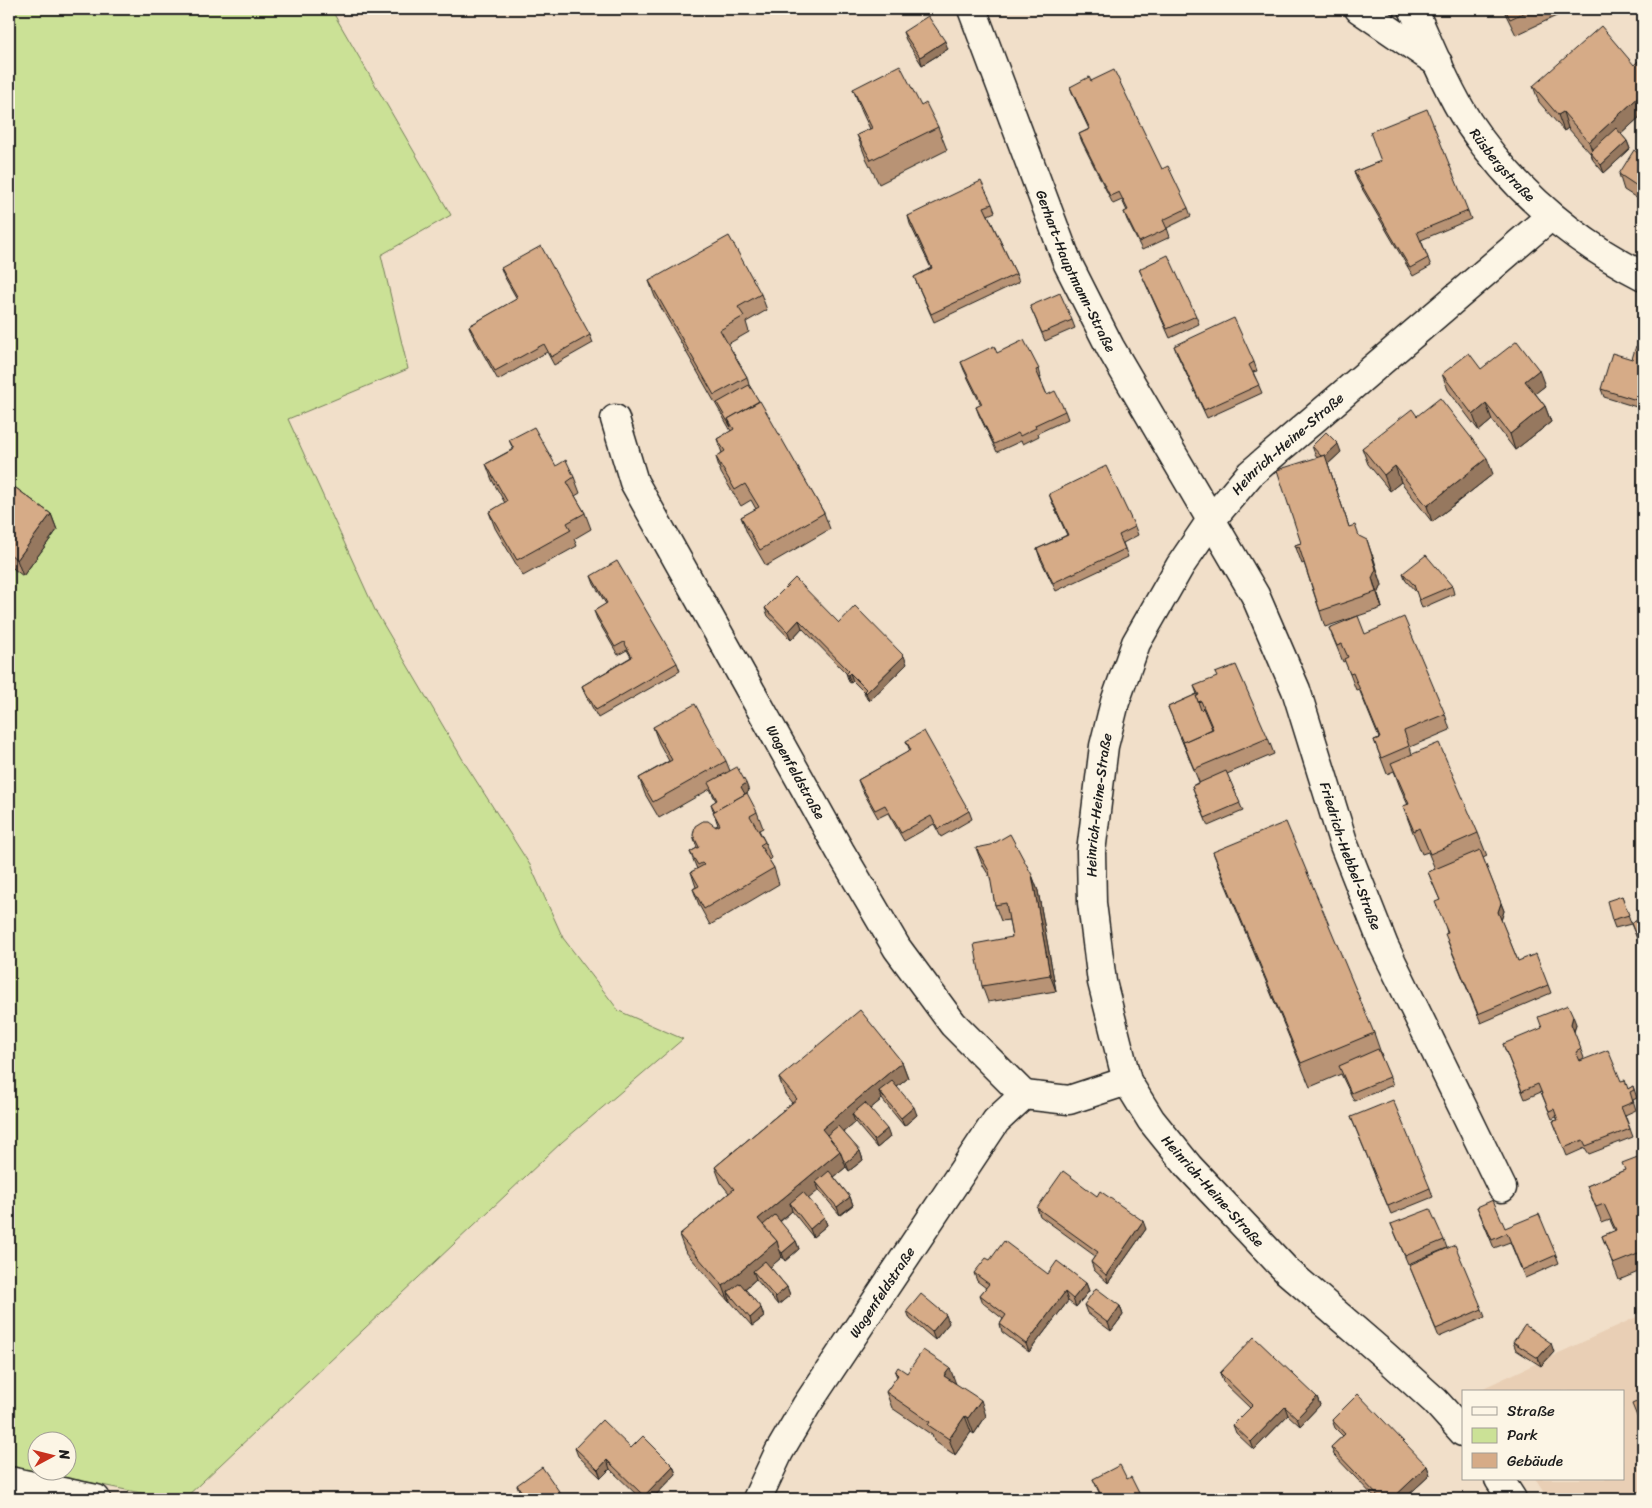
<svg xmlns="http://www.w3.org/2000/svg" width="1652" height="1508" viewBox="0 0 1652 1508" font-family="Sriracha,sans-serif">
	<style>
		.built { fill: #e9cfb5 }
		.green { fill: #cbe196; stroke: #747e59; fill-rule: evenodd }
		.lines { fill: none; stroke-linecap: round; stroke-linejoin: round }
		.minor-casing { stroke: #1c1c1c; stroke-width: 31 }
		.minor { stroke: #fcf5e5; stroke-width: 28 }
		.wall { fill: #b89374; stroke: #1c1c1c }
		.shaded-wall { fill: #96785e; stroke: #1c1c1c }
		.building { fill: #d6ab87; stroke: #1c1c1c }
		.labels { text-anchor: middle; stroke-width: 4; stroke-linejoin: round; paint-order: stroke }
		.street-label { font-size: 14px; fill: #1c1c1c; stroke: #fcf5e5 }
	</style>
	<rect width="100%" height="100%" fill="#f1dfc9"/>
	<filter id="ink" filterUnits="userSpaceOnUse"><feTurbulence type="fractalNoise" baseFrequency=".02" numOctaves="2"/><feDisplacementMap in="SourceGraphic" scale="10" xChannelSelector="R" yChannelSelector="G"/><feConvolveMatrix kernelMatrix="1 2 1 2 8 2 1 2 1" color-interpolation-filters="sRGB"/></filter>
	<g filter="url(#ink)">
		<!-- built -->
		<polygon class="built" points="1643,1314 1643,1499 1548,1499 1535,1479 1623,1479 1623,1392 1479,1390"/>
		<!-- green -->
		<path class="green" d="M9 9H331L451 215 381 255 408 369 288 419 375 610 466 765 530 865 563 938 619 1011 683 1039 562 1142 184 1499H170L9 1466ZM38 1440H68V1470H38Z"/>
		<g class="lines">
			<defs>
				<g id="minor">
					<path id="s1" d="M972 9 1068 264 1110 347 1255 595 1296 690 1344 845 1384 946 1502 1188"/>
					<polyline points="1359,9 1438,63"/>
					<path id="s2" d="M1413 9C1430 46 1446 87 1468 122 1512 188 1572 240 1643 276"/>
					<path id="s3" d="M615 419 634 482 840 851 897 948 953 1024 1024 1095"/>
					<path id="s4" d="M1463 1432 1435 1401 1383 1354 1287 1271 1189 1167 1151 1120 1127 1081 1102 982 1092 903 1091 852 1104 746 1115 702 1136 643 1180 566 1212 519 1250 474 1551 216"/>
					<polyline points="1499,1479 1512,1499"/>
					<polyline points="9,1481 96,1499"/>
					<path id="s5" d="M757 1499 779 1452 806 1406 996 1121 1024 1095 1069 1100 1127 1081"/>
				</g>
			</defs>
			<!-- minor casing -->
			<use href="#minor" class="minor-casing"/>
			<!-- minor -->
			<use href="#minor" class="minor"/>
		</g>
		<!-- wall -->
		<g class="wall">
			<polygon points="1503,9 1566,9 1567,11 1516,35"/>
			<polygon points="903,32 948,49 922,65 906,40"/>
			<polygon points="1634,65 1643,67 1643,114 1621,134 1627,141 1630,149 1604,173 1593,160 1591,154 1568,128 1564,131 1539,102 1533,86"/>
			<polygon points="1091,81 1162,169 1188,208 1191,216 1167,228 1170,237 1142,250 1127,220 1124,212 1127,211 1122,200 1113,204 1082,142 1079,134 1089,129 1073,95 1070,87"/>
			<polygon points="853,89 921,106 938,127 947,150 879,184 866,158 857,135 870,129 862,112"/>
			<polygon points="1643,147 1643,202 1624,190 1619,174 1639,154"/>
			<polygon points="1381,161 1468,211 1471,219 1421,240 1431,266 1413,276 1357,180 1354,172"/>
			<polygon points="992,204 995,212 988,215 1016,274 1019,282 934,322 914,277 931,268 910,224 908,216"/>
			<polygon points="501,268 590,335 593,343 554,365 547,352 498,380 472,334 469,326 517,299 504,276"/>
			<polygon points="1139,269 1196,316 1199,324 1170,338"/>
			<polygon points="649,281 761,294 767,310 746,322 749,332 728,344 747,377 749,385 824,513 830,529 766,566 747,533 741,517 756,509 751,500 741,506 721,473 716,457 722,453 717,439 731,431 655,297"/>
			<polygon points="1030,306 1072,320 1075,328 1045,341"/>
			<polygon points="1174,346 1254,362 1257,371 1253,372 1262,393 1207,418 1177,354"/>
			<polygon points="1643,348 1643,409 1604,397 1601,389"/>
			<polygon points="997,353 1039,369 1041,377 1040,378 1047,395 1065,411 1068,419 1038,433 1039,436 1023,444 1021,441 997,452 979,415 976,407 981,405 964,370 961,362"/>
			<polygon points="1442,374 1545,386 1535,393 1545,406 1551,422 1515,450 1492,420 1479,431 1448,390"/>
			<polygon points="1417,416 1493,474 1432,522 1401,482 1390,491 1368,464 1362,448"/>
			<polygon points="509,440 574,477 580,493 575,496 585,513 591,529 574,539 577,546 523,576 495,528 489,512 505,503 492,480 486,464 513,449"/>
			<polygon points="1312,446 1341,452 1328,464 1349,527 1359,536 1373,556 1382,585 1378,594 1382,608 1325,627 1304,563 1302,564 1295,545 1301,543 1317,457 1315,454"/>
			<polygon points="9,483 51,514 57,530 23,576 9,565"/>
			<polygon points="1049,494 1135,527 1138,535 1123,543 1128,557 1056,591 1040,558 1037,549 1067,535 1052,502"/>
			<polygon points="1403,573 1452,586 1454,594 1422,608 1417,593 1406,581"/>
			<polygon points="591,576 677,663 680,671 598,718 585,694 582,686 631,657 627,650 618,655 597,619 594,611 606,604 594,584"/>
			<polygon points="765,608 839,623 907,664 869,701 867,699 864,692 853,681 851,683 849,682 846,673 802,628 791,640 768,616"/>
			<polygon points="1329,628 1365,634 1445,714 1450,730 1410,747 1412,754 1478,833 1487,856 1483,858 1504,911 1501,920 1518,961 1548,985 1551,993 1481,1023 1448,942 1447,933 1440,900 1428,872 1435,869 1428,852 1422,854 1412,830 1403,806 1408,805 1400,787 1394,771 1387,774 1374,740 1379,738 1359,689 1356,690 1345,661 1343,662"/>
			<polygon points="1194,686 1268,738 1274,754 1227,774 1243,811 1208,826 1192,786 1199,782 1168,707 1197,694"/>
			<polygon points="653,727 726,761 730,771 749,791 745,794 757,812 763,828 759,830 765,842 771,858 769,860 774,868 779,884 710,925 699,905 693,889 696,887 691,872 697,869 690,852 697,848 693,835 718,825 711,804 716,801 710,789 659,818 645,794 639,778 669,761 659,743"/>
			<polygon points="906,741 969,811 972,819 941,837 934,824 904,841 888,813 878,818 861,788 858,780 910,751"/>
			<polygon points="976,848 1032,875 1038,891 1056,991 988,1002 982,986 1012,937 1009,920 1001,921 995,905 991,879 982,864"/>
			<polygon points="1213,852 1374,1033 1382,1056 1381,1057 1393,1085 1354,1101 1341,1074 1310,1087 1222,876"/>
			<polygon points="1622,896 1631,923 1643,918 1643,953 1631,924 1615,928 1612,920"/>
			<polygon points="1576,1024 1574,1032 1584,1058 1580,1060 1580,1061 1621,1081 1628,1089 1633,1086 1637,1098 1633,1100 1636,1110 1625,1115 1633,1137 1589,1154 1585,1148 1567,1156 1553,1121 1558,1120 1556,1117 1552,1119 1541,1092 1525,1099 1503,1044"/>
			<polygon points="902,1062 908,1078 897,1087 917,1115 904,1126 882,1099 870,1109 890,1137 877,1148 855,1122 843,1132 860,1151 863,1160 849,1171 846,1167 834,1177 850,1197 853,1205 840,1215 819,1190 808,1198 824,1217 827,1225 813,1237 792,1211 780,1222 796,1241 799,1249 785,1261 782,1257 770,1267 787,1287 790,1295 778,1305 756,1279 745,1289 761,1308 764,1317 752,1326 730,1301 729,1302 685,1251 679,1235 729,1193 721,1183 715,1167 792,1103 785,1094 779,1078"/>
			<polygon points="1351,1117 1430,1188 1433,1197 1391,1214"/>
			<polygon points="1643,1155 1643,1270 1619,1280 1602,1236 1615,1231 1610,1220 1602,1223 1587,1186 1625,1170"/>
			<polygon points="1097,1196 1146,1229 1108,1283 1094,1270 1091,1262 1095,1256 1040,1216 1037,1208"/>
			<polygon points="1477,1207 1505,1228 1556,1255 1559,1263 1525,1278 1510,1242 1494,1248"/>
			<polygon points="1391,1224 1444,1240 1447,1248 1408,1264"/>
			<polygon points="990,1260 1086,1283 1089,1291 1076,1307 1068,1301 1029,1352 1002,1332 1000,1324 1003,1319 983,1303 980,1295 986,1288 977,1281 974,1273"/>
			<polygon points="1409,1265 1482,1309 1485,1317 1439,1337"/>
			<polygon points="1084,1305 1120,1306 1123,1315 1111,1331 1087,1313"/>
			<polygon points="907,1311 949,1323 935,1340 910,1319"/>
			<polygon points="1513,1342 1554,1352 1541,1366 1516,1350"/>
			<polygon points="895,1372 907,1373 956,1384 986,1416 974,1434 971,1432 955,1455 934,1441 932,1435 892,1408 886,1392 897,1377"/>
			<polygon points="1220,1373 1317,1397 1320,1405 1300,1426 1288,1415 1254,1450 1236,1433 1233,1425 1250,1408 1223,1382"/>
			<polygon points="1332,1420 1427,1466 1430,1475 1404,1499 1376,1499 1334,1455 1331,1447 1343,1436 1335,1428"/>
			<polygon points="575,1448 631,1448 673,1466 676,1474 652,1499 641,1499 610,1469 601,1478 578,1456"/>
			<polygon points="1093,1479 1127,1479 1142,1499 1102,1499"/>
			<polygon points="517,1485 564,1499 524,1499 520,1493"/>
		</g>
		<!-- shaded-wall -->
		<g class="shaded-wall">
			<polygon points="945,41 948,49 922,65 920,57"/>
			<polygon points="1643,93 1643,114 1595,158 1594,156 1589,142"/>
			<polygon points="1563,112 1568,128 1564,131 1558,115"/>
			<polygon points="1627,141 1630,149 1604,173 1601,165"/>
			<polygon points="1539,370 1545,386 1531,397 1525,381"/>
			<polygon points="1486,404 1492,420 1479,431 1473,415"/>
			<polygon points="1545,406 1551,422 1515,450 1510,434"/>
			<polygon points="1338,444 1341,452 1328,464 1354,543 1323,458"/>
			<polygon points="1487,458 1493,474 1432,522 1427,506"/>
			<polygon points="1395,466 1401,482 1390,491 1384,475"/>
			<polygon points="51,514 57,530 23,576 17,560"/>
			<polygon points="1367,540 1382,585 1378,594 1382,608 1372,578"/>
			<polygon points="799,620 802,628 791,640 788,632"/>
			<polygon points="904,656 907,664 869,701 866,693"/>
			<polygon points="850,673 853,681 851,683 848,675"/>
			<polygon points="746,783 749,791 744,795 741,787"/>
			<polygon points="1032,875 1038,891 1056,991 1050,975"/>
			<polygon points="1501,903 1504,911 1501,921 1498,912"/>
			<polygon points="1573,1016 1576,1024 1574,1032 1571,1024"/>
			<polygon points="902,1062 908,1078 884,1098 879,1091 882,1099 857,1120 852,1114 855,1122 830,1143 822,1129"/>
			<polygon points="914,1107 917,1115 904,1126 901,1118"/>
			<polygon points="887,1129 890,1137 877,1148 874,1140"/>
			<polygon points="840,1151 846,1167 821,1188 816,1182 819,1190 795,1210 790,1203 792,1211 766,1233 758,1219"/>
			<polygon points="860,1151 863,1160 849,1171 846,1163"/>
			<polygon points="850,1197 853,1205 840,1215 837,1207"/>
			<polygon points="824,1217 827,1225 813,1237 810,1229"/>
			<polygon points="1143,1221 1146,1229 1108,1283 1106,1275"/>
			<polygon points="777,1241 782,1257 759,1277 753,1271 756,1279 733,1299 728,1292 730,1301 729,1302 723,1286"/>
			<polygon points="796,1241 799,1249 785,1261 782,1253"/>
			<polygon points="1086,1283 1089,1291 1076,1307 1073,1299"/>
			<polygon points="787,1287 790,1295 778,1305 775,1297"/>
			<polygon points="1065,1292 1068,1301 1029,1352 1026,1344"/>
			<polygon points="1120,1306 1123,1315 1111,1331 1108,1323"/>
			<polygon points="761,1308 764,1317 752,1326 750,1318"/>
			<polygon points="946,1315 949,1323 935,1340 932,1332"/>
			<polygon points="1551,1343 1554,1352 1541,1366 1538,1358"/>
			<polygon points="950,1368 956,1384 944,1376"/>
			<polygon points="1317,1397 1320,1405 1300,1426 1297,1418"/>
			<polygon points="981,1400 986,1416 974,1434 968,1418"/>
			<polygon points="1285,1407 1288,1415 1254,1450 1251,1442"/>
			<polygon points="965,1416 971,1432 955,1455 949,1439"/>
			<polygon points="607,1460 610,1469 601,1478 598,1470"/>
			<polygon points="673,1466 676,1474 652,1499 645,1499 644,1496"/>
			<polygon points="1427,1466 1430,1475 1404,1499 1392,1499"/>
			<polygon points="561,1494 564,1499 553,1499"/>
		</g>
		<!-- building -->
		<g class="building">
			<polygon points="1505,9 1532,9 1510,19"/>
			<polygon points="928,16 945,41 920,57 903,32"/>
			<polygon points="1601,26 1634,65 1638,61 1643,67 1643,93 1589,142 1563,112 1558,115 1533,86"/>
			<polygon points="900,65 921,106 926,103 938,127 871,160 857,135 872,128 853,89"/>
			<polygon points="1114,70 1162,169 1168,166 1188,208 1163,220 1167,229 1139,242 1124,212 1128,210 1119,192 1110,196 1079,134 1090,129 1070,87 1089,77 1091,81"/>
			<polygon points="1427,109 1468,211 1417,232 1428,258 1410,268 1354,172 1381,161 1370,132"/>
			<polygon points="1616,128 1627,141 1601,165 1590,152"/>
			<polygon points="1643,147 1643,190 1619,174 1634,150 1639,154"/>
			<polygon points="981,181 992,204 984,207 1016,274 931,314 914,277 932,268 908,216"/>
			<polygon points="729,236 761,294 738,307 744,316 720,330 747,377 714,395 649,281"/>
			<polygon points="541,246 590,335 551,357 544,344 495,371 469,326 518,298 501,268"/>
			<polygon points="1168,255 1196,316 1167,329 1139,269"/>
			<polygon points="1060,293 1072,320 1042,333 1030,306"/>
			<polygon points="1234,318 1254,362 1249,365 1259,385 1204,410 1174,346"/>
			<polygon points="1024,340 1039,369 1036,370 1047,395 1055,391 1065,411 1035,425 1036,428 1020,436 1018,433 994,444 976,407 982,404 961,362 994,346 997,353"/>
			<polygon points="1517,341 1539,370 1525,381 1545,406 1510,434 1486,404 1473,415 1442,374 1469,353 1481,369"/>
			<polygon points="1636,346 1643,348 1643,402 1601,389 1612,353 1632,359"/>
			<polygon points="749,385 759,401 728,419 731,427 717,403"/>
			<polygon points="1440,398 1487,458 1427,506 1395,466 1384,475 1362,448 1412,409 1417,416"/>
			<polygon points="760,401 824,513 760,550 741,517 759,507 745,484 735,490 716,457 725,451 717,439 734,429 728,419"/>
			<polygon points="534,427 556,466 566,460 574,477 567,482 585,513 567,523 571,530 517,560 489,512 507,501 486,464 514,449 509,440"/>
			<polygon points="1326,432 1338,444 1325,456 1325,455 1321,456 1312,446"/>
			<polygon points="1325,455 1349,527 1355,525 1359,536 1367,540 1376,569 1372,578 1376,592 1320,611 1299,547 1296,548 1295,545 1301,543 1277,470"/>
			<polygon points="1106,466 1135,527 1119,535 1125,549 1053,583 1037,549 1068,535 1049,494"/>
			<polygon points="9,483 51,514 17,560 9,553"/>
			<polygon points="1426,555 1452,586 1419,600 1414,585 1403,573"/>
			<polygon points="617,561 677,663 596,710 582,686 632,657 624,642 615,647 594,611 607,603 591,576"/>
			<polygon points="795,578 839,623 855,606 904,656 866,693 864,691 866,689 850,673 848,675 846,674 849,671 799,620 788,632 765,608"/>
			<polygon points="1358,616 1365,634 1404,617 1445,714 1404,731 1409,746 1381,758 1374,740 1380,738 1353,673 1350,674 1344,659 1348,657 1342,644 1337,646 1329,628"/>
			<polygon points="1236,665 1268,738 1194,769 1183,742 1213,729 1201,701 1198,702 1196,696 1199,695 1194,686 1217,677 1215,673"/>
			<polygon points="1197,694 1198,696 1196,696 1201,710 1203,708 1212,729 1183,742 1186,750 1168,707"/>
			<polygon points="695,704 726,761 653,802 639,778 672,760 653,727"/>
			<polygon points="924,731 969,811 938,829 931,816 901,833 885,805 875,810 858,780 911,750 906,741"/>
			<polygon points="1439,743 1478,833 1430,854 1419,828 1414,831 1403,806 1409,804 1391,763"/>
			<polygon points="737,767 746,783 741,787 745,794 715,811 711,804 717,800 708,783"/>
			<polygon points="1226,771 1240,803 1205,818 1192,786"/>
			<polygon points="747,793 757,812 750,816 765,842 760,845 774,868 704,909 693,889 699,886 691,872 704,865 702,863 698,865 690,852 699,847 693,835 695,826 703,821 708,821 716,827 720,825 713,812"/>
			<polygon points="1286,822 1374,1033 1301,1063 1213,852"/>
			<polygon points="1010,834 1032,875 1050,975 982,986 974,944 1012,937 1006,903 995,905 989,871 976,848 991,845"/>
			<polygon points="1480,850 1501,903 1498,912 1518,961 1536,954 1548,985 1478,1014 1445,934 1448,933 1435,902 1440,900 1428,872"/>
			<polygon points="1622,896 1629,915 1612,920 1607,901"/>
			<polygon points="1643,918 1643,944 1640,945 1631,923"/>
			<polygon points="1568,1005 1573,1016 1571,1024 1581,1049 1576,1052 1580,1061 1608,1050 1621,1081 1625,1080 1628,1089 1633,1086 1634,1090 1630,1092 1633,1102 1621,1107 1630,1129 1586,1146 1583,1140 1564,1148 1553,1121 1558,1120 1554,1109 1549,1111 1538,1084 1522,1091 1503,1044 1542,1028 1538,1017"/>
			<polygon points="860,1010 902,1062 822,1129 840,1151 758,1219 777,1241 723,1286 679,1235 734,1189 715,1167 797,1099 779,1078"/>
			<polygon points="1378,1049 1390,1077 1351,1093 1339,1066"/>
			<polygon points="892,1081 914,1107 901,1118 879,1091"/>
			<polygon points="1393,1100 1430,1188 1388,1206 1351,1117"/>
			<polygon points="865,1103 887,1129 874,1140 852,1114"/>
			<polygon points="838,1126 860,1151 846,1163 843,1159 840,1151 827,1135"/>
			<polygon points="1643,1155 1643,1252 1613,1264 1602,1236 1616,1230 1604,1204 1596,1207 1587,1186 1625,1170 1622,1163"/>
			<polygon points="829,1171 850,1197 837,1207 816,1182"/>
			<polygon points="1063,1171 1097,1196 1100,1191 1143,1221 1106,1275 1091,1262 1098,1252 1037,1208"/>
			<polygon points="803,1192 824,1217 810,1229 790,1203"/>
			<polygon points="1493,1200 1505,1228 1539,1214 1556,1255 1522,1270 1507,1233 1492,1240 1477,1207"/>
			<polygon points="1430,1209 1444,1240 1405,1256 1391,1224"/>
			<polygon points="775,1215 796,1241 782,1253 779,1249 777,1241 763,1225"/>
			<polygon points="1004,1241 1048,1274 1057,1261 1086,1283 1073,1299 1065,1292 1026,1344 1000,1324 1006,1315 980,1295 989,1284 974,1273 986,1258 990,1260"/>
			<polygon points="1455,1245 1482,1309 1436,1329 1409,1265"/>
			<polygon points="765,1261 787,1287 775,1297 753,1271"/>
			<polygon points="740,1283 761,1308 750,1318 728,1292"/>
			<polygon points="1096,1288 1120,1306 1108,1323 1084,1305"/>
			<polygon points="921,1294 946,1315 932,1332 907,1311"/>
			<polygon points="1525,1325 1551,1343 1538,1358 1513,1342"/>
			<polygon points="1254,1337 1317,1397 1297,1418 1285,1407 1251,1442 1233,1425 1253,1405 1220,1373"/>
			<polygon points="923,1350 950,1368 944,1376 981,1400 968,1418 965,1416 949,1439 928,1425 930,1422 886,1392 898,1375 895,1372 898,1367 907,1373"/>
			<polygon points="1358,1394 1427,1466 1392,1499 1381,1499 1331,1447 1345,1434 1332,1420"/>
			<polygon points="1643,1399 1643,1431 1632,1404"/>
			<polygon points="602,1420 631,1448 643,1436 673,1466 644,1496 607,1460 598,1470 575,1448"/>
			<polygon points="1120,1465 1127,1479 1131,1477 1142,1499 1103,1499 1093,1479"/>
			<polygon points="542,1467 561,1494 553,1499 527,1499 517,1485"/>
		</g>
	</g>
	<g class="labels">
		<!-- street labels -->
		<g class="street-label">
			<text dy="5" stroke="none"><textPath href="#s2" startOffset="181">Rüsbergstraße</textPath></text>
			<text dy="5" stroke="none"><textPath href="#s1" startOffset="282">Gerhart-Hauptmann-Straße</textPath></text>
			<text dy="5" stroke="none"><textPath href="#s4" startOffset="1188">Heinrich-Heine-Straße</textPath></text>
			<text dy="5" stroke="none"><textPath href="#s3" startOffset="398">Wagenfeldstraße</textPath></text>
			<text dy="5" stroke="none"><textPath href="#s4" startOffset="768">Heinrich-Heine-Straße</textPath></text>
			<text dy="5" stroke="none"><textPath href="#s1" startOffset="931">Friedrich-Hebbel-Straße</textPath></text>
			<text transform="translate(1213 1191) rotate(48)" y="5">Heinrich-Heine-Straße</text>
			<text dy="5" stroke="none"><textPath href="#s5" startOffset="242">Wagenfeldstraße</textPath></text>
		</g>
	</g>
	<!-- margin -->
	<rect width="1652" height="1508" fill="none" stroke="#fcf5e5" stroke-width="30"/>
	<rect x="15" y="15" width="1622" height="1478" fill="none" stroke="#1c1c1c" stroke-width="2" filter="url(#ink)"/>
	<!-- legend -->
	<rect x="1462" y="1390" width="162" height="90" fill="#fcf5e5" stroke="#a29e95"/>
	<rect x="1472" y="1407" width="25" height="8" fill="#fcf5e5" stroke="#a29e95"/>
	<text x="1507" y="1416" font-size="15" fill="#1c1c1c">Straße</text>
	<rect x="1472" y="1428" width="25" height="15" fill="#cbe196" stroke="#a29e95"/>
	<text x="1507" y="1440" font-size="15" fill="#1c1c1c">Park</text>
	<rect x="1472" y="1453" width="25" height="15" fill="#d6ab87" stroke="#a29e95"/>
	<text x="1507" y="1466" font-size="15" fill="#1c1c1c">Gebäude</text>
	<!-- north arrow -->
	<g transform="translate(52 1456) rotate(83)"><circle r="24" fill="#fcf5e5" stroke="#a29e95"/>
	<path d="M0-4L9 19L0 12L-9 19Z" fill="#c8321e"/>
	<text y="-8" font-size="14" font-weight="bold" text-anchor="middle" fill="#1c1c1c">N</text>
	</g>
</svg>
